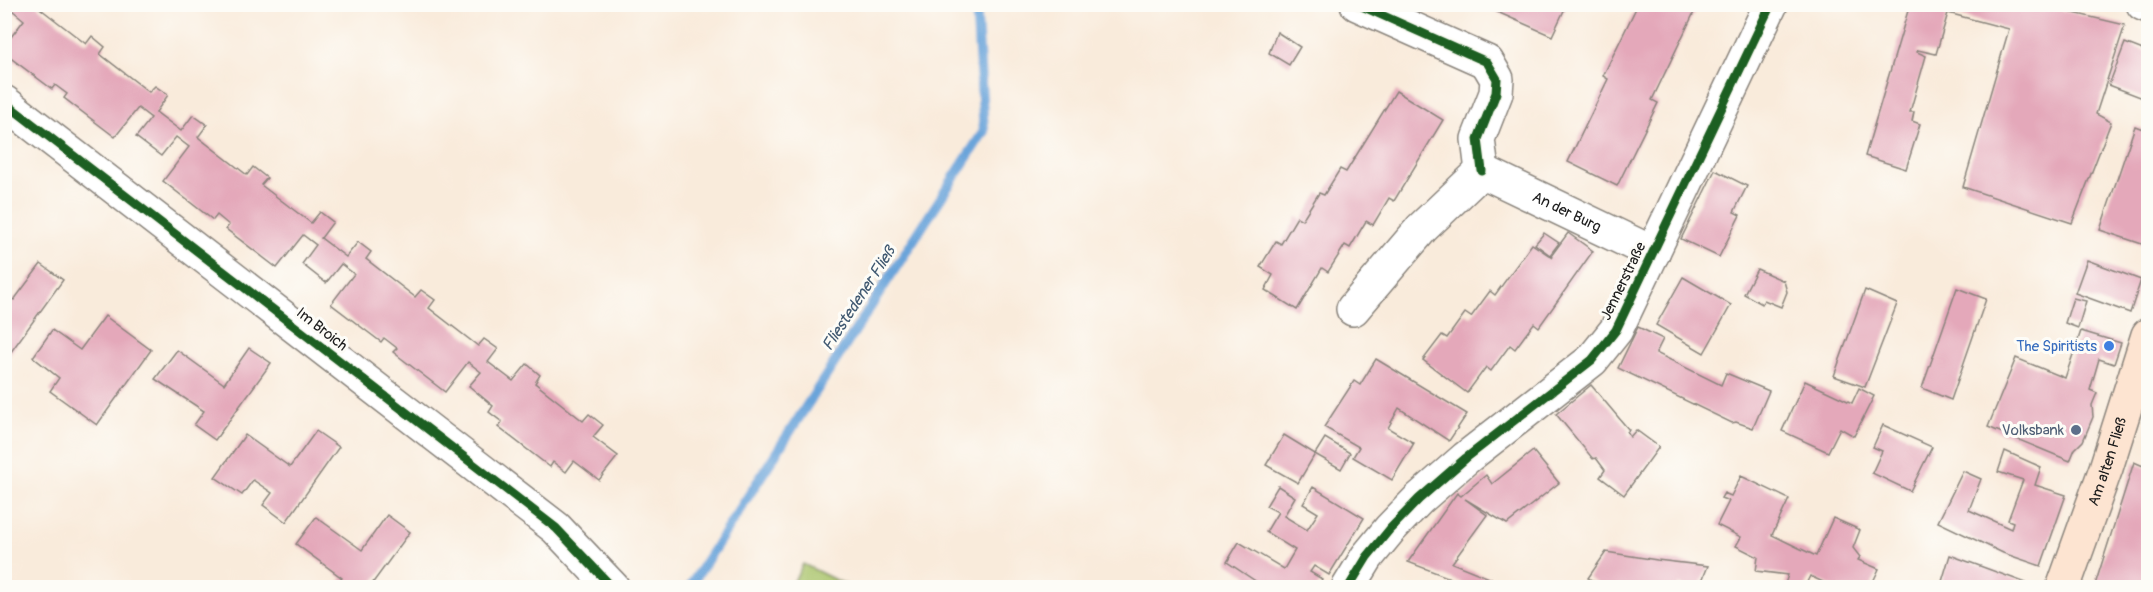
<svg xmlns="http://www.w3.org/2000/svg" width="2153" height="592" viewBox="0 0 2153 592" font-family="Pangolin,sans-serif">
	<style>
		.green { fill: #a8c369; stroke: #627042; stroke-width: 1.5 }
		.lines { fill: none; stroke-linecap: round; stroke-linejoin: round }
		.stream { stroke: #6ba4da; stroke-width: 10 }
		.building { fill: #e4a8ba }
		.minor-casing { stroke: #8a847c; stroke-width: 36 }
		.secondary-casing { stroke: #8a847c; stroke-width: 36 }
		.minor { stroke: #fff; stroke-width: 33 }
		.secondary { stroke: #fde4d1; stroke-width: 33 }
		.cycleway-casing { stroke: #fdfcf7; stroke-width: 13 }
		.cycleway { stroke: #1b5e20; stroke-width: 9 }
		.shop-dot { fill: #3f7fe0; stroke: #fdfcf7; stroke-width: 2 }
		.service-dot { fill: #5c6f8a; stroke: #fdfcf7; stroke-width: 2 }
		.labels { text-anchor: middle; stroke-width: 6; stroke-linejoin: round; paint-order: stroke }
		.street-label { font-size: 15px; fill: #1c1c1c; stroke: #fdfcf7 }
		.shop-label { font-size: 15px; fill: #366cbe; stroke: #fdfcf7; text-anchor: end }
		.service-label { font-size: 15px; fill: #4e5e75; stroke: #fdfcf7; text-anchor: end }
		.water-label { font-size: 16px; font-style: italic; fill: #405971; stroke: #fdfcf7 }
	</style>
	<rect width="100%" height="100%" fill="#fdfcf7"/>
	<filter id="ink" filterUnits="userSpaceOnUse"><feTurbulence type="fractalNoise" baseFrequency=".0167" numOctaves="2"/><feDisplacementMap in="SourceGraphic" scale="12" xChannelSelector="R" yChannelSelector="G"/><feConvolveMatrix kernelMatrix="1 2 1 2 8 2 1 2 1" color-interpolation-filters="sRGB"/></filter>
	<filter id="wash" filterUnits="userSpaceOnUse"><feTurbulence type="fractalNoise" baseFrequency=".008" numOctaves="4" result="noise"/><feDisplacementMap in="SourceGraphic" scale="24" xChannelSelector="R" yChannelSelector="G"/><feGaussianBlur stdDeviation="1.35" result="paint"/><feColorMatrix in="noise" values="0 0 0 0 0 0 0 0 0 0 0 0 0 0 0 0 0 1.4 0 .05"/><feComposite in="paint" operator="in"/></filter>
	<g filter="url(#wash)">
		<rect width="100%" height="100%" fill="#f9ebdb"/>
		<!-- green -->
		<polygon class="green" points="803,564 850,587 791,587"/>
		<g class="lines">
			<!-- stream -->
			<polyline class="stream" points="689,588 984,131 976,4"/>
		</g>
		<g id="blocks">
			<!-- building -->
			<g class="building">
				<polygon points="4,4 39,4 37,6 86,44 92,36 105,47 100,54 149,92 155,86 168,95 156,112 181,131 193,115 207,125 198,137 247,175 253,167 267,178 261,185 311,223 320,212 333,222 321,238 346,257 358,242 371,252 366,259 415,297 421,290 435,300 429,308 478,346 484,339 498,349 488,362 513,381 527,364 540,375 535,383 583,421 589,414 603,425 593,437 618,456 599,480 574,461 566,472 553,462 550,467 498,427 502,422 489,412 493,406 469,386 481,372 468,362 445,392 393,352 397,348 384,338 381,342 331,304 354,274 341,264 326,283 302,264 316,245 303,235 277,268 226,229 229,225 217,215 213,220 163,181 189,147 176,137 161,156 136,137 151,118 138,108 115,137 64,98 67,94 55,85 52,89 4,53 4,46 24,20 12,10 4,19"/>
				<polygon points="1479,4 1567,4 1552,36"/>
				<polygon points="1638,4 1698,4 1652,100 1658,103 1617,186 1568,162 1608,79 1603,76"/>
				<polygon points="1910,4 2035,4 2125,25 2096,114 2111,122 2072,223 1963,187 2009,29 1948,13 1936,54 1918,50 1917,52 1926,56 1910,112 1914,112 1912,121 1920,124 1906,169 1865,156"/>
				<polygon points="1277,32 1300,47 1289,65 1269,53"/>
				<polygon points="2125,43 2148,52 2148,100 2109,85"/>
				<polygon points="1396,91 1443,120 1394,201 1389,198 1373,225 1366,221 1350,248 1345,245 1328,272 1322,268 1297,310 1265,290 1273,275 1260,267 1276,241 1281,244 1297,217 1302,220 1319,193 1324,195 1340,169 1346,172"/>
				<polygon points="2135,126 2148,131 2148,236 2145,245 2100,230"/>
				<polygon points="1715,170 1747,186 1734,212 1740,215 1719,257 1681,239"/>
				<polygon points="1544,233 1559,243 1550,255 1535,244"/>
				<polygon points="1568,233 1593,251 1539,327 1534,323 1515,349 1510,345 1491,371 1486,367 1467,393 1423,360 1442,335 1447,338 1465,313 1471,317 1490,291 1495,295 1532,244 1553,258 1551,256"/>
				<polygon points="2087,260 2141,280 2130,313 2075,293"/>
				<polygon points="41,264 63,280 8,356 4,353 4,293 14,300"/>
				<polygon points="1757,269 1784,281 1787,292 1781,307 1764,300 1762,304 1744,294"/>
				<polygon points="1683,277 1731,305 1704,353 1656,325"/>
				<polygon points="1957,288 1986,299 1951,400 1922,388"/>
				<polygon points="1865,290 1897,304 1865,387 1834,376"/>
				<polygon points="2073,298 2086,301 2078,328 2065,323"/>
				<polygon points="105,316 151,350 97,425 50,391 59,378 33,357 52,330 80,350"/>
				<polygon points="1638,327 1663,339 1656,353 1721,385 1726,373 1769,391 1753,428 1736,422 1732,423 1618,368"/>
				<polygon points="2081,331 2121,343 2114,364 2099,359 2090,390 2097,393 2092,405 2093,417 2083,441 2075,449 2070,461 1988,427 2016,358 2065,378"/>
				<polygon points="249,348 271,363 215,440 194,425 204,411 155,379 177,350 224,384"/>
				<polygon points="1376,359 1467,414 1449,441 1399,408 1388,428 1414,443 1392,480 1353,457 1359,447 1324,427 1354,381 1360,385"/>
				<polygon points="1805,381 1852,403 1859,388 1874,396 1854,436 1840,428 1828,452 1782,431"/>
				<polygon points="1591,385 1629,430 1627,432 1630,437 1636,430 1659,447 1624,495 1600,477 1605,470 1596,458 1593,459 1556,414"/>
				<polygon points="1883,425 1932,447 1910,491 1872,473 1882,451 1873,447"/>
				<polygon points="316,431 339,447 286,522 263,505 272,493 253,480 242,495 215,477 245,435 290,467"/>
				<polygon points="1284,435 1315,454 1325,438 1350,453 1341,469 1315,454 1298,483 1266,465"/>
				<polygon points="1533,451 1559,483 1507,524 1465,499 1487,515 1452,563 1514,588 1476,588 1408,562 1457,493 1461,496 1486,475 1492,484"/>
				<polygon points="2005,451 2041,467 2035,485 2066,495 2041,566 2003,553 1938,522 1963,471 1981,479 1969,510 2011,529 2013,522 2008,520 2023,480 1998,472"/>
				<polygon points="2134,462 2148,468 2148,588 2094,588"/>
				<polygon points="1741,476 1789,499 1772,535 1799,548 1816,556 1833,518 1860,530 1853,548 1860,557 1858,560 1879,569 1870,588 1836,588 1810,576 1804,588 1795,588 1785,584 1788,575 1756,571 1758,557 1736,546 1741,537 1717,525 1729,501 1721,498 1724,493 1731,496"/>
				<polygon points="1278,486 1295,497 1284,516 1307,530 1318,513 1303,504 1313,487 1364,518 1329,575 1314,566 1310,572 1322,579 1317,588 1266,588 1227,562 1239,542 1284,569 1295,550 1266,532 1278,512 1266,506"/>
				<polygon points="387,515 410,532 369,588 335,588 342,578 296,544 316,517 362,550"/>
				<polygon points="1606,552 1657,560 1708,566 1699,588 1687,588 1679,584 1677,588 1597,588 1598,584 1588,578"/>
				<polygon points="1950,555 2037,587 2037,588 1940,588"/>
			</g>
		</g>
	</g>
	<g filter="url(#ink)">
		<use href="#blocks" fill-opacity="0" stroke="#8a847c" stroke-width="1.5"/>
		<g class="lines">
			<defs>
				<g id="minor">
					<polyline points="1357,4 1487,62 1497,79 1496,93 1478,139 1482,171"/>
					<polyline points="2143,4 2148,6"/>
					<polyline points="4,102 556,528 613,588"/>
					<path id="s1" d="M1482 171 1653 253"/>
					<polyline points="1353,309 1422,228 1482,171"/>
					<polyline points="1348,588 1367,557 1390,529 1419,499 1466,458 1592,360 1616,330 1771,4"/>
				</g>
				<g id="secondary">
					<path id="s2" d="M2063 588 2106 468 2148 335"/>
				</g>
			</defs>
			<!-- minor casing -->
			<use href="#minor" class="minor-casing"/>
			<!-- secondary casing -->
			<use href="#secondary" class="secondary-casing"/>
			<!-- minor -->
			<use href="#minor" class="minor"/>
			<!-- secondary -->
			<use href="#secondary" class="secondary"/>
			<defs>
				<g id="cycleway">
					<polyline points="1357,4 1487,62 1497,79 1496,93 1478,139 1482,171"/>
					<polyline points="4,102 556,528 613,588"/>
					<polyline points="1348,588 1367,557 1390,529 1419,499 1466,458 1592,360 1616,330 1771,4"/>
				</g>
			</defs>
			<!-- cycleway casing -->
			<use href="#cycleway" class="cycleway-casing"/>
			<!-- cycleway -->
			<use href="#cycleway" class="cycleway"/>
		</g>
	</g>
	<!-- markers -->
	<circle class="shop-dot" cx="2109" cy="346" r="6"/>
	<circle class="service-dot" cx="2076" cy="430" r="6"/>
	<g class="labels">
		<!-- street labels -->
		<g class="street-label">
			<text dy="5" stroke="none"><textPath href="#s1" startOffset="94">An der Burg</textPath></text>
			<text transform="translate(1623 281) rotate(-64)" y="5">Jennerstraße</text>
			<text transform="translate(322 329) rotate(38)" y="5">Im Broich</text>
			<text dy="5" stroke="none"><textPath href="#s2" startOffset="134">Am alten Fließ</textPath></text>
		</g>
		<!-- shop labels -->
		<g class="shop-label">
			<text x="2097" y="351">The Spiritists</text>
		</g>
		<!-- service labels -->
		<g class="service-label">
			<text x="2064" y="435">Volksbank</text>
		</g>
		<!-- water labels -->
		<g class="water-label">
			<text transform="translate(858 298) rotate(-57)" y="6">Fliestedener Fließ</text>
		</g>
	</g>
	<!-- margin -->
	<rect width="2153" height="592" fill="none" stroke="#fdfcf7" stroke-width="24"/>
</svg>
